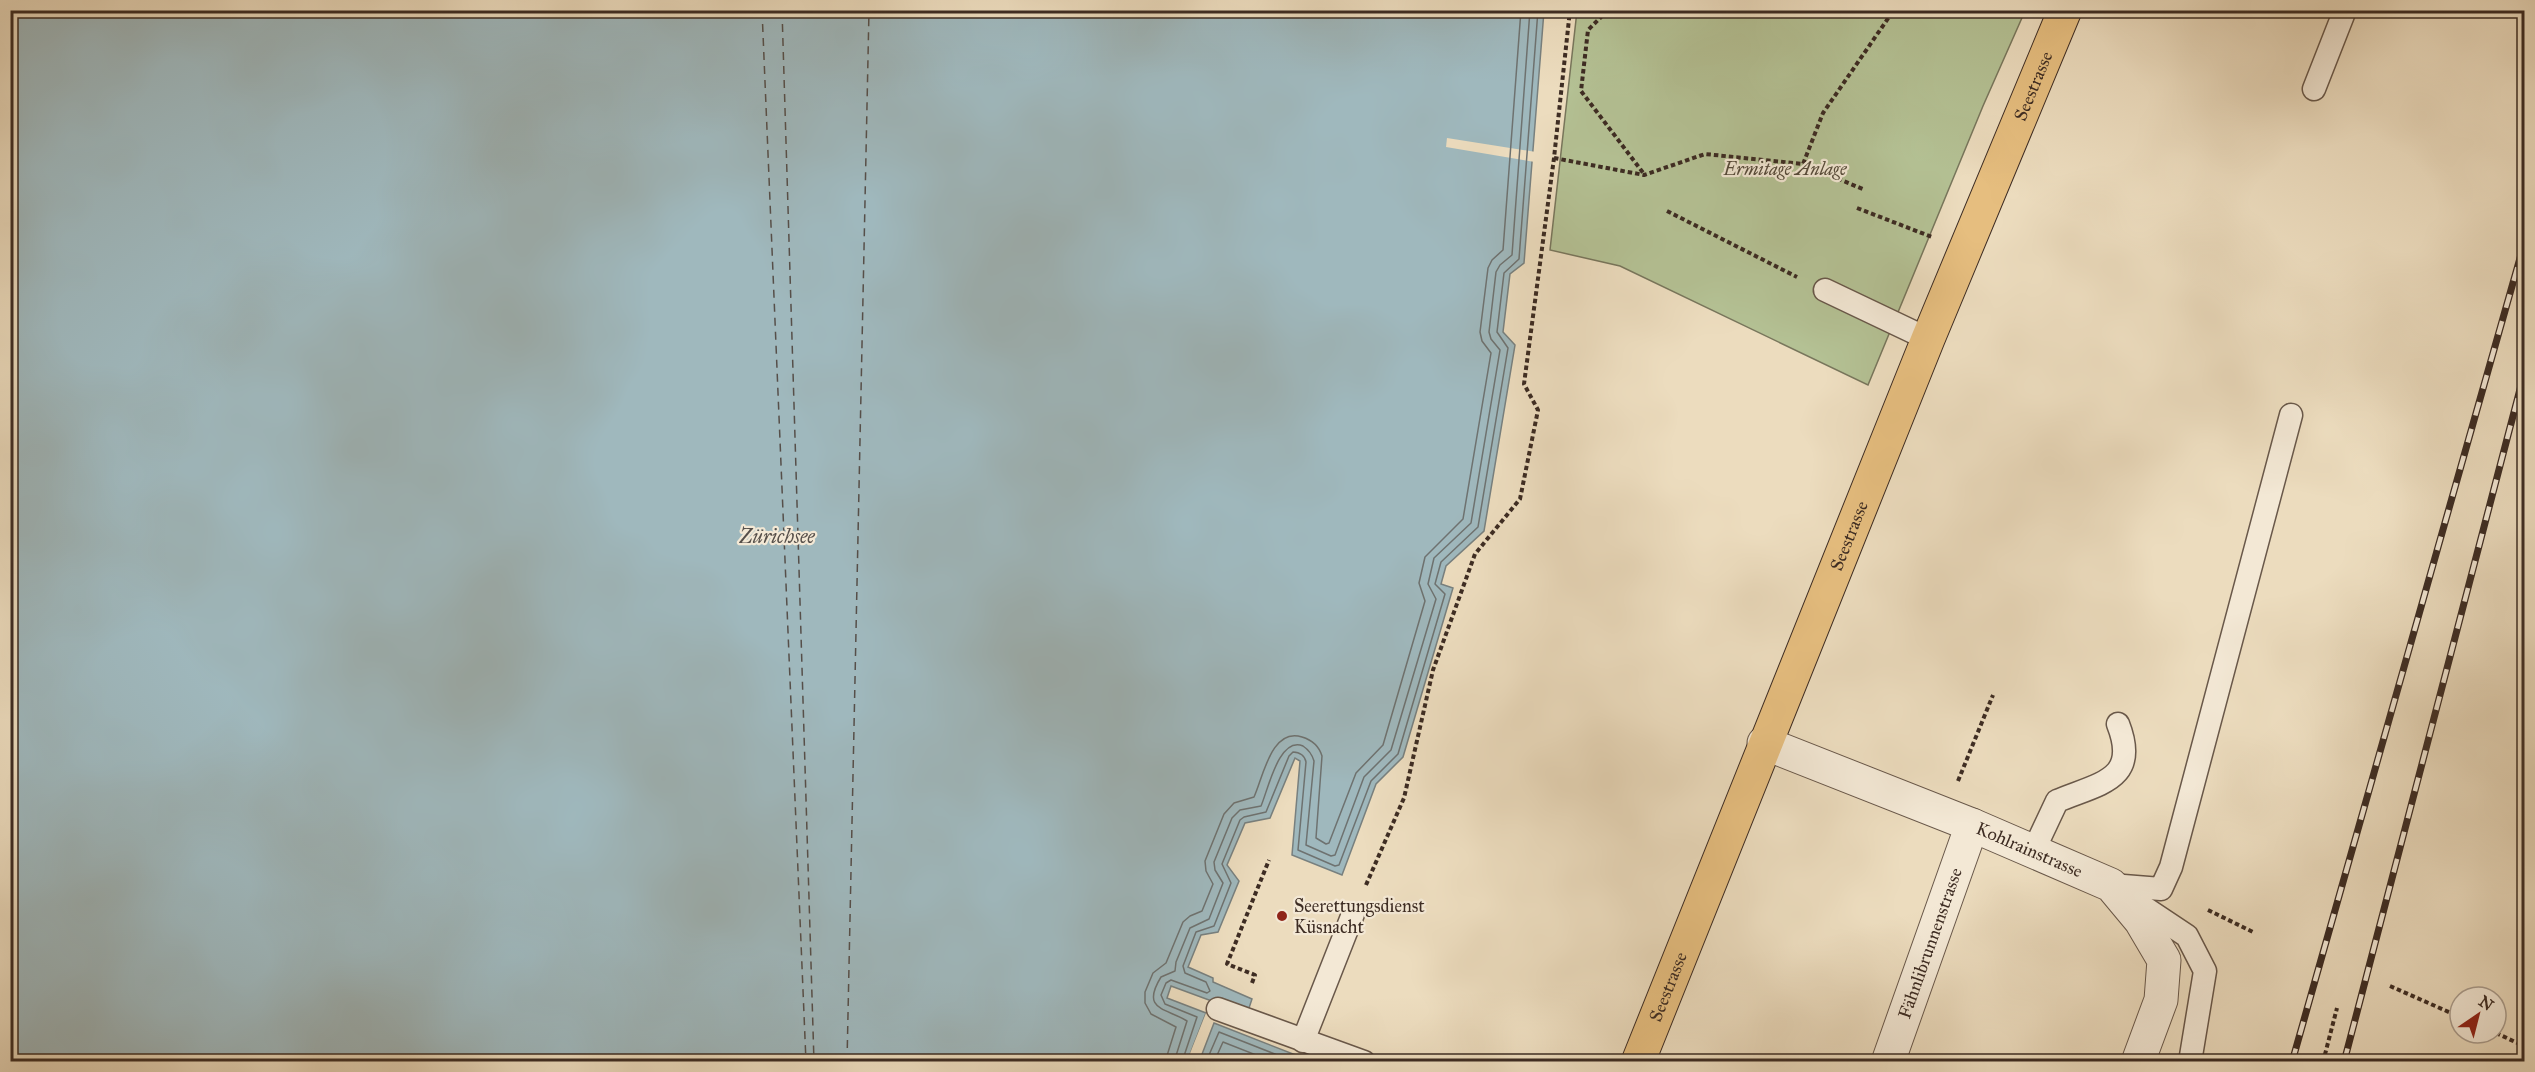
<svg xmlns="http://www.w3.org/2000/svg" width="2535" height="1072" viewBox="0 0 2535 1072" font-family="'IM FELL Great Primer',serif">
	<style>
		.green { fill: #b4c194; stroke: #78765c; stroke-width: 1.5 }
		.water { fill: #9fb8bd; stroke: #78807f; stroke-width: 1.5 }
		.pier { fill: #ecdcbe }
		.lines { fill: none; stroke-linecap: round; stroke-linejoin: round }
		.shore { stroke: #6e7270; stroke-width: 1.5 }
		.ferry { stroke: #564f4a; stroke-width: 1.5; stroke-dasharray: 8 6; stroke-linecap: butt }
		.service-casing { stroke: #69584a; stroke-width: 25 }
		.minor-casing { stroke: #69584a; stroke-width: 35 }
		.primary-casing { stroke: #3d2c23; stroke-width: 35 }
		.path { stroke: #3d2c23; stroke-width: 4; stroke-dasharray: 4.5 3; stroke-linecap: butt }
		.service { stroke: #f3e8d5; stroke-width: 22 }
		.minor { stroke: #f3e8d5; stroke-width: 33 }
		.primary { stroke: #e6be7f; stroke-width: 33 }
		.rail-casing { stroke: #3d2c23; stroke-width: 7 }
		.rail { stroke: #f3e8d5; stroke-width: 4.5; stroke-dasharray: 14; stroke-linecap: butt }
		.poi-dot { fill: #8f2418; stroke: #f3e8d5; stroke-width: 2 }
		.labels { text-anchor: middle; stroke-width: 4.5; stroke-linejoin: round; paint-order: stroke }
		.street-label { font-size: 18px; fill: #3d2c23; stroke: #f3e8d5 }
		.park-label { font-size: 18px; font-style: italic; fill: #554a3a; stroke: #f3e8d5 }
		.poi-label { font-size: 18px; fill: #3d2c23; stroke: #f3e8d5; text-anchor: start }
		.water-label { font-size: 20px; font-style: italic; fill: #564f4a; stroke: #f3e8d5 }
	</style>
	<rect width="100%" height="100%" fill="#ecdcbe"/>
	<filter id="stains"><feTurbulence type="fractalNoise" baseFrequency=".00333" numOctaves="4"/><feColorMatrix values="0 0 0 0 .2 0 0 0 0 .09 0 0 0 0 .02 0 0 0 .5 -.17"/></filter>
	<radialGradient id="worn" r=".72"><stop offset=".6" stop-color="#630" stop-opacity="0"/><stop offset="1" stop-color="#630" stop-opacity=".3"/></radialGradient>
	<!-- green -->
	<polygon class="green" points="1577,11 2025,11 1983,106 1868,385 1620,266 1550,250"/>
	<!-- water -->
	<g class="water">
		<polygon points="10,11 1544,11 1524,263 1510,274 1503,332 1515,345 1484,531 1446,566 1441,584 1453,588 1403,757 1376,784 1342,875 1292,855 1300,761 1295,758 1270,818 1245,823 1227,865 1239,881 1218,932 1201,935 1188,967 1213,978 1213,982 1252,999 1247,1014 1171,986 1167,998 1206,1013 1187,1062 11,1061"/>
		<polygon points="1214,1023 1311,1061 1199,1062"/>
	</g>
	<!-- pier -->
	<g class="pier">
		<polygon points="1447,138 1536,152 1535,162 1446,147"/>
		<polygon points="1206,1013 1208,1016 1190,1062 1187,1061"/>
	</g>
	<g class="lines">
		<!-- shore -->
		<g class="shore">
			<path d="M1165 1062 1176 1027 1151 1014 1145 1003V992L1153 973 1166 963 1183 922 1190 916 1202 911 1213 884 1206 871 1205 861 1224 814 1234 803 1254 797C1263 778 1271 727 1302 737 1312 740 1319 746 1322 756L1316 838 1326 844 1329 843 1356 773 1383 745 1425 601 1419 583 1425 557 1463 519 1491 353 1482 341 1480 332 1488 268 1492 260 1503 250 1521 10"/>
			<path d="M1174 1062 1187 1021C1167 1008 1140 1011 1161 977L1175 971 1176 962 1190 928 1209 919 1223 883 1215 870 1214 862 1232 818 1240 810 1261 806C1268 790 1279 736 1303 746 1309 750 1312 754 1314 761L1306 845 1331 856 1335 855 1364 777 1391 750 1436 599 1428 584 1434 558 1471 523 1500 350 1491 339 1489 332 1496 272 1500 265 1512 255 1530 10"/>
			<path d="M1182 1062 1197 1017 1165 1004 1161 995 1166 983 1171 980 1207 993 1210 991 1206 982 1185 973 1183 966 1196 932 1214 926 1231 883 1222 864 1240 820 1244 817 1266 812 1289 756 1293 752C1300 752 1305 756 1306 762L1298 850 1335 866 1339 865 1371 781 1398 754 1445 594 1435 584 1441 562 1478 527 1508 348 1497 332 1504 273 1519 259 1538 10"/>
			<polyline points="1206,1062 1219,1032 1295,1062"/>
			<polyline points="1214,1062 1223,1042 1274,1062"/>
		</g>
		<!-- ferry -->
		<g class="ferry">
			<polyline points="762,10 806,1062"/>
			<polyline points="782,10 814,1062"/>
			<polyline points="847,1062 869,10"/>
		</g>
		<defs>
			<g id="service">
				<polyline points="2314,89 2345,10"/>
				<polyline points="1825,290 1928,339"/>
				<path d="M2033 852 2057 801C2100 783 2140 780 2118 724"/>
				<polyline points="2111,885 2161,889 2171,867 2291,415"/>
				<polyline points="2133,900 2187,936 2205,971 2190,1062"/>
				<polyline points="1218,1009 1364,1062"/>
				<polyline points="1303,1041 1353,914"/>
			</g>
			<g id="minor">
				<path id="s1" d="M1764 743 1972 825 2111 885 2141 921 2164 960 2161 1000 2138 1062"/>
				<path id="s2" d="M1888 1062 1972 825"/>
			</g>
			<g id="primary">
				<path id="s3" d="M1638 1062 1928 339 2065 10"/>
			</g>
		</defs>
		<!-- service casing -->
		<use href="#service" class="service-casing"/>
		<!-- minor casing -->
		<use href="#minor" class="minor-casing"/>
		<!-- primary casing -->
		<use href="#primary" class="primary-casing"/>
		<!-- path -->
		<g class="path">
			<polyline points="1608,10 1588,30 1581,91 1644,174"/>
			<polyline points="1554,158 1644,175 1705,154 1803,164 1823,113 1889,17 1885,10"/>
			<polyline points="1803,164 1865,190"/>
			<polyline points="1857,208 1932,237"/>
			<polyline points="1667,211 1797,277"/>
			<polyline points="1958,781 1993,695"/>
			<polyline points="1366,885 1404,798 1433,670 1475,554 1520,499 1538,410 1524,384 1554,158 1570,10"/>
			<polyline points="2208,910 2253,932"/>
			<polyline points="1252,983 1255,975 1227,964 1269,860"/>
			<polyline points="2390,986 2460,1017"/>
			<polyline points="2496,1033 2524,1046"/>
			<polyline points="2323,1062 2337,1008"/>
		</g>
		<!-- service -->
		<use href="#service" class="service"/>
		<!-- minor -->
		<use href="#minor" class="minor"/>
		<!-- primary -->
		<use href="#primary" class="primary"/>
		<defs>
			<g id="rail">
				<polyline points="2292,1062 2524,244"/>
				<polyline points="2344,1062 2524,374"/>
			</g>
		</defs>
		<!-- rail casing -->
		<use href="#rail" class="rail-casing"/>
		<!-- rail -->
		<use href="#rail" class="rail"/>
	</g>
	<!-- markers -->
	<circle class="poi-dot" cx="1282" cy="916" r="6"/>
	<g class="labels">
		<!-- street labels -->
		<g class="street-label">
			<text dy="6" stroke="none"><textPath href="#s3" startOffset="1053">Seestrasse</textPath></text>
			<text dy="6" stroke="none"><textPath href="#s3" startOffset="567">Seestrasse</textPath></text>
			<text dy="6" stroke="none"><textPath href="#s1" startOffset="286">Kohlrainstrasse</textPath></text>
			<text dy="6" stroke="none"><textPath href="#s2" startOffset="126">Fähnlibrunnenstrasse</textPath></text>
			<text dy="6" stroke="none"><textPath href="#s3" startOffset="81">Seestrasse</textPath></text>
		</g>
		<!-- park labels -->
		<g class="park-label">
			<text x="1785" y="175">Ermitage Anlage</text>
		</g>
		<!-- poi labels -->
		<g class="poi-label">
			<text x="1294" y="912">Seerettungsdienst<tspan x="1294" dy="21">Küsnacht</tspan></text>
		</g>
		<!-- water labels -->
		<g class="water-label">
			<text x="777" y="543">Zürichsee</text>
		</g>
	</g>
	<!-- margin -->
	<rect width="2535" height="1072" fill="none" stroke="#ecdcbe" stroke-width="36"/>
	<rect x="12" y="12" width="2511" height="1048" fill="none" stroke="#3d2c23" stroke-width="3"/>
	<rect x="18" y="18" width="2499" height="1036" fill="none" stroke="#3d2c23" stroke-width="1.5"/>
	<!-- north arrow -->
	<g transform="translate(2478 1015) rotate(35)"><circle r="28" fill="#f3e8d5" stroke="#aa9d8e" stroke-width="1.5"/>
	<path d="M0-4.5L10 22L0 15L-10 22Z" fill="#8f2418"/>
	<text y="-9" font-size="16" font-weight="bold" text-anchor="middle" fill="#3d2c23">N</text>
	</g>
	<rect width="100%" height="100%" filter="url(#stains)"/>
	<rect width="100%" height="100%" fill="url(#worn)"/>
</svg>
